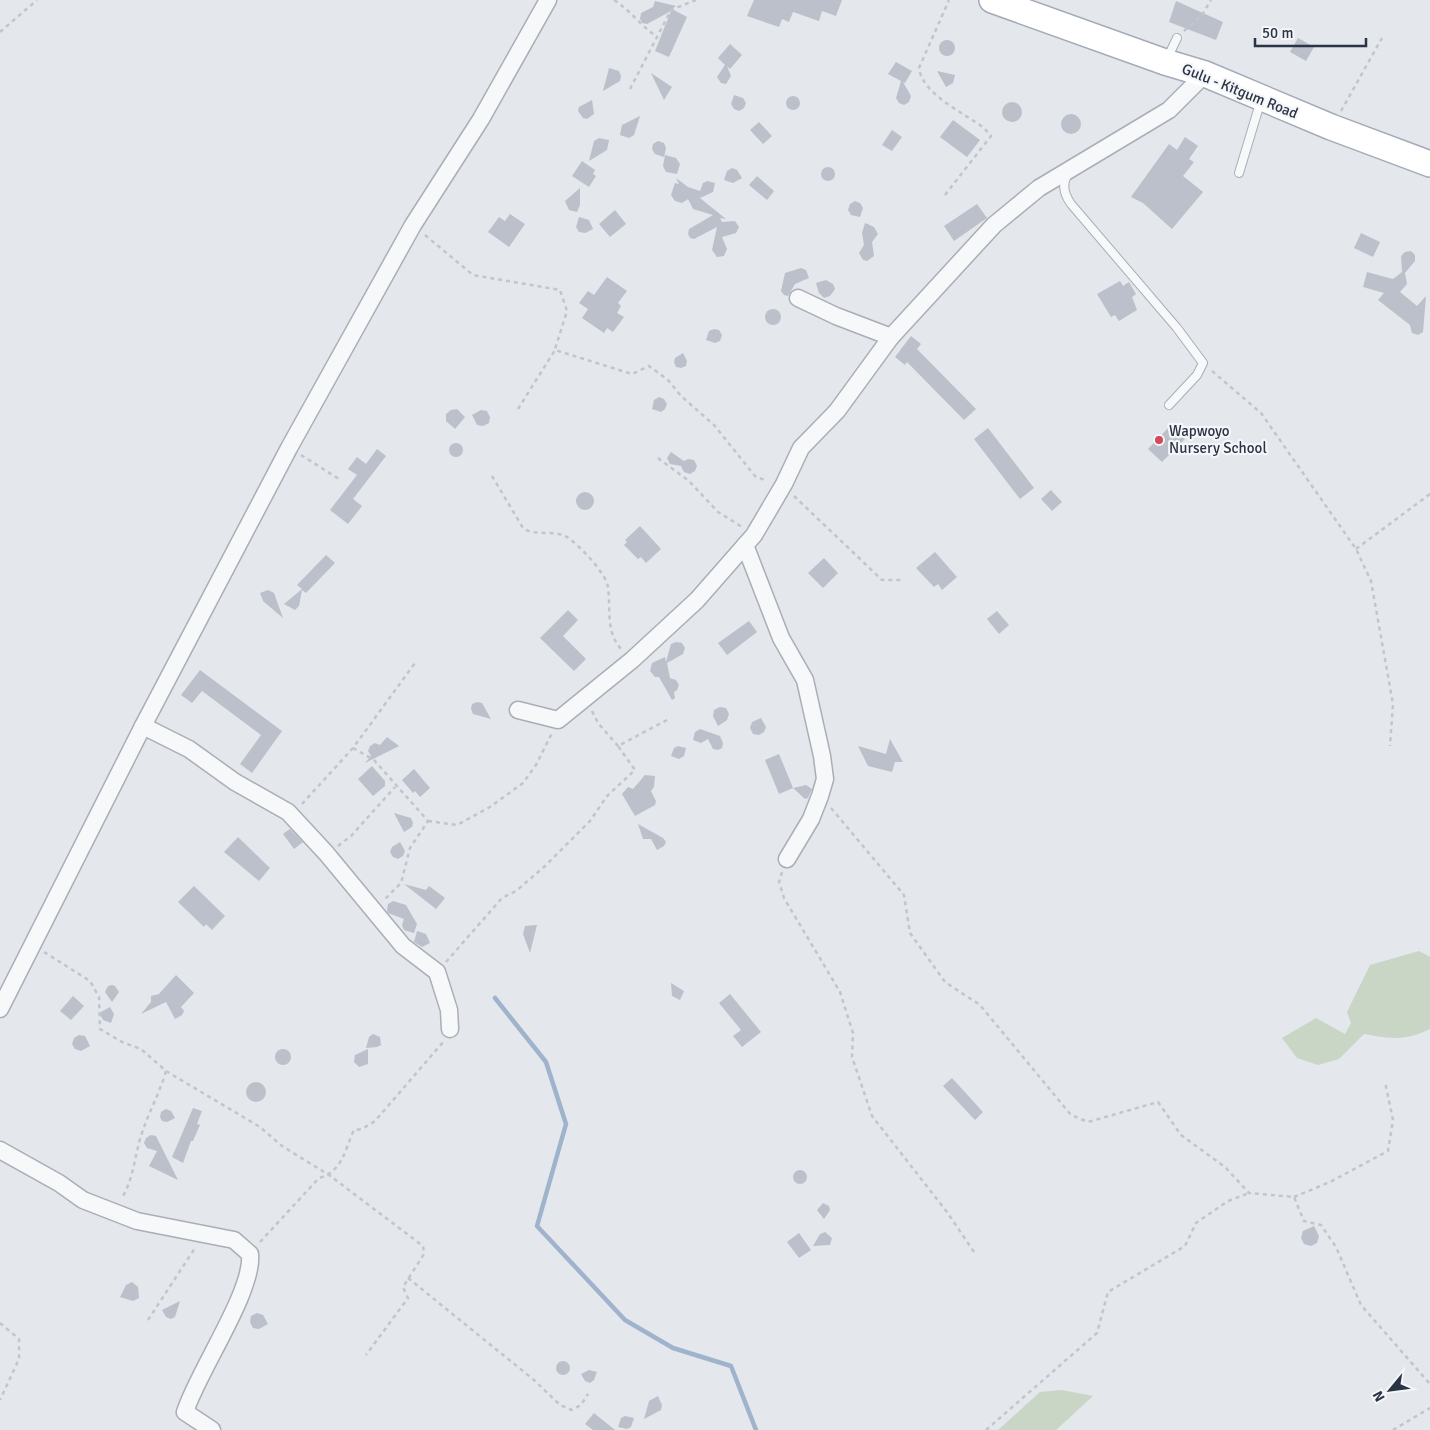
<svg xmlns="http://www.w3.org/2000/svg" width="1430" height="1430" viewBox="0 0 1430 1430" font-family="Signika,sans-serif">
	<style>
		.green { fill: #c9d6c5 }
		.lines { fill: none; stroke-linecap: round; stroke-linejoin: round }
		.stream { stroke: #9fb4cc; stroke-width: 4.5 }
		.building { fill: #bbc0ca }
		.lane-casing { stroke: #a9aeb7; stroke-width: 10 }
		.street-casing { stroke: #a9aeb7; stroke-width: 19 }
		.primary-casing { stroke: #a3abb8; stroke-width: 28 }
		.path { stroke: #c2c5cb; stroke-width: 2.5; stroke-dasharray: 4 4; stroke-linecap: butt }
		.lane { stroke: #f7f8fa; stroke-width: 8 }
		.street { stroke: #f7f8fa; stroke-width: 16 }
		.primary { stroke: #fff; stroke-width: 25 }
		.poi-dot { fill: #d1495b; stroke: #f4f6f9; stroke-width: 2 }
		.labels { text-anchor: middle; stroke-width: 4.5; stroke-linejoin: round; paint-order: stroke }
		.street-label { font-size: 15px; fill: #2b3445; stroke: #f4f6f9 }
		.poi-label { font-size: 15px; fill: #2b3445; stroke: #f4f6f9; text-anchor: start }
	</style>
	<rect width="100%" height="100%" fill="#e4e7ec"/>
	<!-- green -->
	<g class="green">
		<path d="M1419 951 1430 957V1029C1405 1041 1391 1039 1364 1034L1339 1059 1318 1065 1297 1058 1282 1038 1316 1018 1345 1034 1351 1023 1347 1012 1370 965Z"/>
		<polygon points="1062,1390 1093,1396 1056,1430 998,1430 1040,1392"/>
	</g>
	<g class="lines">
		<!-- stream -->
		<polyline class="stream" points="495,998 546,1062 566,1124 537,1226 625,1320 673,1348 731,1366 756,1430"/>
	</g>
	<!-- building -->
	<g class="building">
		<polygon points="754,0 842,0 836,16 822,11 819,21 793,12 789,22 782,19 779,27 747,16"/>
		<polygon points="655,1 676,6 672,9 687,17 669,57 655,51 671,11 647,24 642,23 640,19 641,13 653,7"/>
		<polygon points="1176,1 1223,22 1216,40 1169,22"/>
		<polygon points="1298,38 1314,47 1306,61 1290,52"/>
		<circle cx="947" cy="48" r="8"/>
		<polygon points="730,44 742,55 730,69 727,66 731,76 726,84 721,83 717,77 725,65 718,58"/>
		<polygon points="896,62 912,71 905,83 903,82 911,96 909,102 904,105 899,103 896,98 901,81 888,74"/>
		<polygon points="609,68 619,71 621,76 620,81 603,91"/>
		<polygon points="937,71 955,75 953,83 946,87"/>
		<polygon points="651,73 672,87 664,100"/>
		<polygon points="734,95 743,98 746,103 744,108 739,111 734,109 731,104"/>
		<circle cx="793" cy="103" r="7"/>
		<polygon points="592,100 594,114 587,119 583,118 578,111 579,107"/>
		<circle cx="1012" cy="112" r="10"/>
		<circle cx="1071" cy="124" r="10"/>
		<polygon points="640,116 634,135 629,138 620,135 622,125"/>
		<polygon points="953,120 980,140 967,157 940,137"/>
		<polygon points="759,122 772,136 763,144 750,130"/>
		<polygon points="892,130 902,137 892,151 882,145"/>
		<polygon points="1185,137 1198,146 1189,159 1194,162 1183,176 1203,192 1172,229 1143,203 1131,197 1169,144 1177,150"/>
		<polygon points="599,138 609,140 607,150 589,161 594,141"/>
		<polygon points="658,141 664,143 666,148 664,157 655,154 652,149 653,144"/>
		<polygon points="665,155 676,158 680,164 677,174 666,172 663,166"/>
		<polygon points="582,161 595,170 593,174 596,176 589,187 572,176"/>
		<circle cx="828" cy="174" r="7"/>
		<polygon points="732,168 737,170 742,178 733,183 724,180 727,171"/>
		<polygon points="757,176 774,191 767,200 749,185"/>
		<polygon points="676,178 688,187 700,191 703,183 707,181 715,183 713,192 700,198 726,219 720,218 722,222 735,221 739,227 736,233 722,237 727,249 724,256 717,257 712,250 717,227 694,239 690,238 688,234 689,229 713,215 693,209 688,199 682,203 675,201 671,195 675,183 679,184"/>
		<polygon points="580,188 580,205 577,212 569,210 565,201"/>
		<polygon points="855,201 860,203 863,208 860,217 851,215 848,210 850,204"/>
		<polygon points="977,204 987,218 954,241 944,226"/>
		<polygon points="615,210 626,224 610,237 599,224"/>
		<polygon points="510,214 525,224 509,247 488,232 499,217 505,221"/>
		<polygon points="579,217 589,220 593,229 585,233 579,232 576,227"/>
		<polygon points="865,223 874,227 878,234 872,242 874,256 867,261 863,260 859,253 864,245 862,233"/>
		<polygon points="1361,233 1380,242 1373,257 1354,248"/>
		<polygon points="1411,251 1415,255 1415,261 1405,273 1407,284 1400,292 1417,306 1426,296 1423,332 1418,335 1412,333 1410,325 1378,300 1384,293 1363,287 1367,272 1393,279 1402,272 1401,256 1405,252"/>
		<polygon points="801,268 806,270 809,278 795,284 788,296 784,295 781,291 785,273"/>
		<polygon points="607,277 627,291 618,303 621,306 617,313 624,317 613,332 607,328 604,333 582,318 588,309 579,303 588,291 594,295"/>
		<polygon points="826,280 833,284 835,289 830,296 824,298 819,293 816,283"/>
		<polygon points="1120,281 1123,286 1129,282 1136,294 1132,297 1137,310 1119,321 1115,315 1111,317 1097,294"/>
		<circle cx="773" cy="317" r="8"/>
		<polygon points="714,329 719,330 722,335 720,341 715,343 706,340 709,331"/>
		<polygon points="911,336 921,344 917,349 976,409 964,420 907,362 905,365 895,357"/>
		<polygon points="683,353 687,361 686,366 681,368 676,367 674,362 675,358"/>
		<polygon points="659,397 664,399 667,404 665,409 661,412 652,409 654,400"/>
		<polygon points="457,409 465,417 455,429 446,421 446,414 451,410"/>
		<polygon points="481,410 487,411 490,417 489,423 483,426 477,425 472,415"/>
		<polygon points="1171,425 1185,439 1162,462 1148,449"/>
		<polygon points="988,428 1034,488 1020,499 974,439"/>
		<circle cx="456" cy="450" r="7"/>
		<polygon points="377,449 386,456 353,499 362,506 348,524 330,510 357,475 348,469 357,457 366,464"/>
		<polygon points="671,452 684,461 688,459 694,460 697,466 695,471 690,474 684,472 681,466 670,464 667,458"/>
		<polygon points="1051,490 1062,502 1052,511 1041,499"/>
		<circle cx="585" cy="501" r="9"/>
		<polygon points="640,526 661,549 646,563 641,557 638,559 624,545 627,542 625,540"/>
		<polygon points="935,552 957,577 942,590 938,584 934,587 916,568"/>
		<polygon points="326,555 335,563 306,593 302,590 299,606 295,610 284,604 302,589 297,585"/>
		<polygon points="824,558 838,573 823,588 808,573"/>
		<polygon points="268,590 274,593 283,618 263,601 260,593"/>
		<polygon points="568,610 578,620 563,636 586,659 574,671 540,638"/>
		<polygon points="997,611 1009,625 999,634 987,619"/>
		<polygon points="749,621 757,632 727,655 718,643"/>
		<polygon points="676,642 682,643 685,648 683,654 667,663 670,678 676,680 679,685 677,690 674,692 675,698 672,700 659,677 655,677 650,671 652,663 665,657 666,662 671,644"/>
		<polygon points="200,670 282,731 252,773 240,764 261,735 202,691 192,703 181,695"/>
		<polygon points="477,702 482,703 491,719 473,714 471,709 472,704"/>
		<polygon points="720,707 726,708 729,714 727,720 718,726 713,716 714,710"/>
		<polygon points="761,718 766,727 764,732 759,735 753,734 750,728 752,722"/>
		<polygon points="700,729 720,736 723,743 722,748 718,750 713,749 708,739 701,743 693,740 695,732"/>
		<polygon points="387,737 399,746 365,763 371,756 368,751 370,746 375,743 380,745"/>
		<polygon points="890,739 903,762 895,762 892,772 868,766 858,746 886,754"/>
		<polygon points="678,746 686,748 684,756 679,759 671,756 674,748"/>
		<polygon points="779,754 793,788 779,794 765,760"/>
		<polygon points="372,766 385,781 385,786 373,796 358,779"/>
		<polygon points="414,769 430,788 420,797 415,791 413,793 402,780"/>
		<polygon points="645,775 655,776 654,787 651,791 656,801 655,805 635,816 622,794 628,787 633,789"/>
		<polygon points="806,785 812,789 808,798 805,799 793,788"/>
		<polygon points="394,813 411,818 413,823 412,827 404,832"/>
		<polygon points="638,824 663,838 666,842 664,846 657,850 651,839 643,839"/>
		<polygon points="290,829 303,842 294,849 283,834"/>
		<polygon points="238,837 270,868 259,881 224,852"/>
		<polygon points="400,842 405,851 403,856 398,859 393,857 390,852 392,847"/>
		<polygon points="404,884 426,890 429,886 445,898 436,909"/>
		<polygon points="194,886 225,916 212,930 206,924 204,927 178,902"/>
		<polygon points="393,901 406,905 417,924 414,933 404,930 402,925 404,919 388,913 387,910 388,904"/>
		<polygon points="537,925 530,953 523,934 525,926"/>
		<polygon points="417,931 426,934 430,943 422,947 414,942"/>
		<polygon points="176,975 194,993 181,1007 184,1011 182,1015 175,1019 166,1002 141,1014 151,1002 151,996 159,994"/>
		<polygon points="671,983 684,991 680,1000 672,996"/>
		<polygon points="112,985 115,986 119,992 112,1002 105,992 108,986"/>
		<polygon points="730,994 761,1032 742,1047 733,1036 741,1030 719,1003"/>
		<polygon points="73,996 84,1006 71,1020 60,1011"/>
		<polygon points="110,1007 114,1014 111,1023 103,1020 99,1013"/>
		<polygon points="373,1034 380,1037 381,1045 377,1047 366,1048 369,1037"/>
		<polygon points="79,1035 85,1036 90,1046 81,1051 75,1049 72,1044 74,1038"/>
		<circle cx="283" cy="1057" r="8"/>
		<polygon points="368,1049 368,1064 359,1067 354,1062 355,1055"/>
		<polygon points="952,1078 983,1112 975,1120 943,1086"/>
		<circle cx="256" cy="1092" r="10"/>
		<polygon points="193,1108 202,1111 197,1124 200,1125 193,1141 191,1141 183,1163 172,1157"/>
		<polygon points="166,1109 171,1111 175,1118 167,1122 162,1121 160,1117 161,1112"/>
		<polygon points="151,1135 156,1136 178,1180 149,1166 157,1151 147,1148 144,1143 146,1138"/>
		<circle cx="800" cy="1177" r="7"/>
		<polygon points="823,1203 829,1206 830,1210 824,1219 817,1210"/>
		<polygon points="1314,1226 1319,1236 1317,1243 1311,1246 1304,1244 1301,1238 1303,1231"/>
		<polygon points="825,1232 832,1238 830,1245 813,1246 820,1234"/>
		<polygon points="799,1233 811,1250 799,1258 787,1242"/>
		<polygon points="132,1282 138,1287 139,1298 133,1301 120,1297 126,1285"/>
		<polygon points="180,1301 175,1317 171,1319 166,1317 162,1310"/>
		<polygon points="257,1313 263,1315 268,1324 259,1329 253,1328 250,1322 251,1316"/>
		<circle cx="563" cy="1368" r="7"/>
		<polygon points="589,1370 597,1372 594,1380 590,1383 585,1381 581,1374"/>
		<polygon points="658,1396 662,1405 661,1410 644,1419 649,1401"/>
		<polygon points="594,1413 615,1430 593,1430 585,1424"/>
		<polygon points="625,1416 634,1418 631,1427 627,1429 618,1427 621,1418"/>
	</g>
	<g class="lines">
		<defs>
			<g id="lane">
				<polyline points="1167,59 1177,38"/>
				<path d="M1069 173C1061 183 1064 194 1071 204L1177 328 1203 363 1197 375 1169 405"/>
				<polyline points="1239,173 1261,100"/>
			</g>
			<g id="street">
				<polyline points="798,298 836,316 891,337"/>
				<polyline points="745,545 781,638 805,680 822,756 825,779 820,796 811,819 787,859"/>
				<polyline points="518,710 558,720 632,660 697,600 754,535 784,484 801,448 837,411 891,337 994,225 1039,188 1169,110 1205,74"/>
				<polyline points="143,726 189,749 235,782 288,812 326,853 403,946 437,972 449,1010 450,1029"/>
				<polyline points="0,1009 143,726 289,448 413,225 481,119 548,0"/>
				<path d="M0 1150 59 1183 83 1200 137 1221 234 1240 250 1254C254 1291 198 1371 185 1412L212 1430"/>
			</g>
			<polyline id="primary" points="992,0 1165,62 1205,74 1331,127 1430,164"/>
		</defs>
		<!-- lane casing -->
		<use href="#lane" class="lane-casing"/>
		<!-- street casing -->
		<use href="#street" class="street-casing"/>
		<!-- primary casing -->
		<use href="#primary" class="primary-casing"/>
		<!-- path -->
		<g class="path">
			<path d="M614 0C631 11 640 25 656 36"/>
			<polyline points="1184,31 1202,15 1211,0"/>
			<polyline points="0,32 37,0"/>
			<polyline points="630,89 671,10 696,0"/>
			<polyline points="1341,111 1382,38"/>
			<path d="M945 195 991 136 984 128C964 113 922 94 919 68L949 0"/>
			<polyline points="425,235 473,275 560,290 567,311 555,349"/>
			<polyline points="1212,371 1261,413 1356,549 1371,581 1393,704 1390,746"/>
			<polyline points="518,409 555,350 632,374 649,366 668,380 681,396 714,425 755,476 767,481"/>
			<polyline points="301,455 339,479"/>
			<polyline points="658,458 689,481 718,512 742,527"/>
			<path d="M492 476 523 528C536 537 553 529 567 537 579 545 606 573 608 587 611 609 605 632 622 650"/>
			<polyline points="794,496 882,580 901,580"/>
			<polyline points="1356,549 1430,494"/>
			<polyline points="592,711 598,723 618,746"/>
			<polyline points="353,748 374,760 428,821 410,848 401,883 385,899"/>
			<polyline points="302,804 353,748 415,663"/>
			<polyline points="831,808 904,895 910,933 945,982 980,1005 1071,1115 1088,1122 1158,1102 1181,1135 1225,1167 1249,1193 1294,1197 1304,1221 1321,1225 1336,1247 1361,1305 1430,1384"/>
			<polyline points="428,821 457,825 490,807 523,783 536,765 552,733"/>
			<polyline points="338,846 351,836 395,787"/>
			<polyline points="782,872 779,882 784,898 840,992 853,1033 852,1057 872,1116 947,1212 974,1252"/>
			<path d="M44 952 90 981 99 997 100 1029 122 1042 141 1049 166 1071C160 1093 148 1113 141 1136 134 1158 134 1177 122 1198"/>
			<polyline points="446,962 502,898 516,891 544,867 590,821 607,796 635,770 618,746 667,720"/>
			<polyline points="166,1071 260,1127 282,1146 329,1175 423,1246 424,1254 403,1287 408,1298 366,1355"/>
			<polyline points="1294,1197 1330,1182 1388,1151 1393,1120 1385,1082"/>
			<path d="M260 1242 319 1178C343 1171 344 1151 354 1130L362 1129 375 1121 444 1041"/>
			<polyline points="408,1278 534,1380 560,1405 572,1410 581,1405 588,1394"/>
			<polyline points="148,1320 195,1248"/>
			<polyline points="0,1323 19,1339 19,1359 0,1400"/>
			<polyline points="986,1430 1097,1333 1108,1292 1185,1246 1196,1223 1228,1201 1249,1193"/>
			<polyline points="1393,1430 1430,1408"/>
		</g>
		<!-- lane -->
		<use href="#lane" class="lane"/>
		<!-- street -->
		<use href="#street" class="street"/>
		<!-- primary -->
		<use href="#primary" class="primary"/>
	</g>
	<!-- markers -->
	<circle class="poi-dot" cx="1159" cy="440" r="5"/>
	<g class="labels">
		<!-- street labels -->
		<g class="street-label">
			<text transform="translate(1240 91) rotate(22)" y="5">Gulu - Kitgum Road</text>
		</g>
		<!-- poi labels -->
		<g class="poi-label">
			<text x="1169" y="436">Wapwoyo<tspan x="1169" dy="17">Nursery School</tspan></text>
		</g>
	</g>
	<!-- north arrow -->
	<g transform="translate(1390 1390) rotate(241)" stroke="#f4f6f9" stroke-width="4" paint-order="stroke">
	<path d="M0-4L9 19L0 12L-9 19Z" fill="#2b3445"/>
	<text y="-8" font-size="14" font-weight="bold" text-anchor="middle" fill="#2b3445">N</text>
	</g>
	<!-- scale -->
	<path d="M1255 38v8h111v-8" fill="none" stroke="#2b3445" stroke-width="2.5"/>
	<text x="1262" y="38" font-size="15" fill="#2b3445" stroke="#f4f6f9" stroke-width="4" paint-order="stroke">50 m</text>
</svg>
